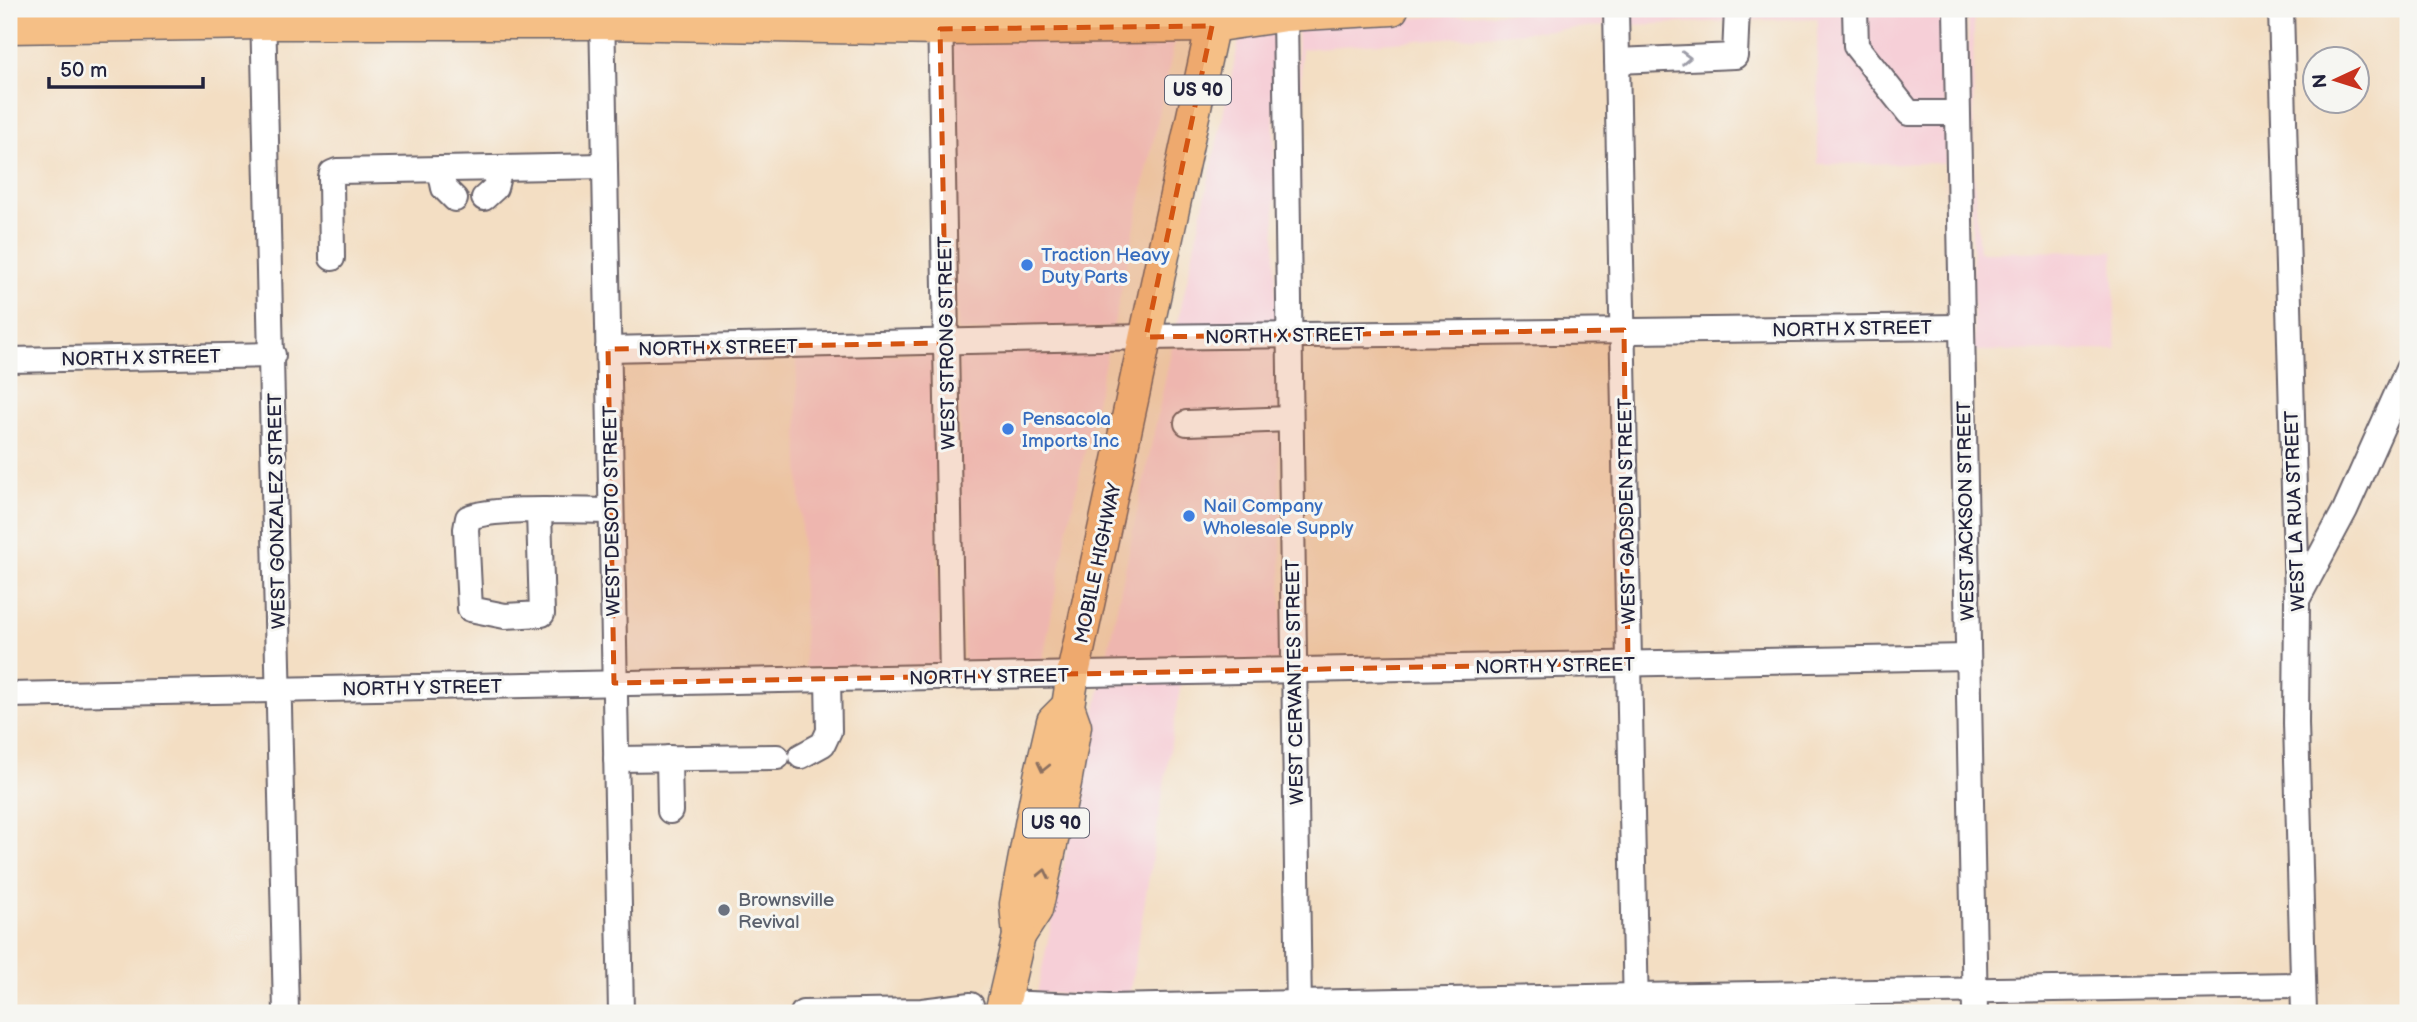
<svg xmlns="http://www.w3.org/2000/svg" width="2417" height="1022" viewBox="0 0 2417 1022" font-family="'Balsamiq Sans',sans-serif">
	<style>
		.built { fill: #f6cfd7 }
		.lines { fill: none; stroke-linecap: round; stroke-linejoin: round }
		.minor-casing { stroke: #6b646b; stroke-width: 28 }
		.major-casing { stroke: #6b646b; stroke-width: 35 }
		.minor { stroke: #fff; stroke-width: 24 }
		.major { stroke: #f5bf86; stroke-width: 32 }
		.oneway { stroke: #9c9ca7 }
		.oneway2 { stroke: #8c7060 }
		.marked { fill: #d45411; fill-opacity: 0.2; stroke: #d45411; stroke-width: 5; stroke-dasharray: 14 9; stroke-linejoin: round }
		.shop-dot { fill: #3f7fe0; stroke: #f6f6f2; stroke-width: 2.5 }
		.worship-dot { fill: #6b7280; stroke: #f6f6f2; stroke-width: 2.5 }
		.labels { text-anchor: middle; stroke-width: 6; stroke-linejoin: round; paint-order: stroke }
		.shield { fill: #f6f6f2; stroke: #626272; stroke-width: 2 }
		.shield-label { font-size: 18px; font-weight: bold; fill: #22223b }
		.shop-label { font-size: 19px; fill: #366cbe; stroke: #f6f6f2; text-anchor: start }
		.street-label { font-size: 19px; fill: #22223b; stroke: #f6f6f2 }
		.worship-label { font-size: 19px; fill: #5b616d; stroke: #f6f6f2; text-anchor: start }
	</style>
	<rect width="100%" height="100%" fill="#f6f6f2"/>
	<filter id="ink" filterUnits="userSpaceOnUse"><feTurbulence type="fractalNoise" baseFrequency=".0143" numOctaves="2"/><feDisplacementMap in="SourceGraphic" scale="14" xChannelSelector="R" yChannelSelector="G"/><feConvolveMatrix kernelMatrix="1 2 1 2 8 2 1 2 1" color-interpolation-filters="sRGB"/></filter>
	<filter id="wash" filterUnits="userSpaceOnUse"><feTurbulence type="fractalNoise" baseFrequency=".00686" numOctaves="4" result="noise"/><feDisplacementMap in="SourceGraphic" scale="28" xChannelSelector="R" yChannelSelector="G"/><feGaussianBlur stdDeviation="1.57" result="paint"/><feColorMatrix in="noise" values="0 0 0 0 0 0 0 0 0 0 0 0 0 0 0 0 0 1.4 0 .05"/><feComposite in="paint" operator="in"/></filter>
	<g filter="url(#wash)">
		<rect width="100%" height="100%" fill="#f3dec3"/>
		<!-- built -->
		<g class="built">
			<polygon points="1561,9 1604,9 1604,26 1301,49 1301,325 1297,25"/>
			<polygon points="1628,9 1944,9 1948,316 1945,163 1818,164 1817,18 1628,25"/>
			<polygon points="1968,9 1974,9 1973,162 1979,252 2113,251 2116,350 1974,351"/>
			<polygon points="1273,27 1276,325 1177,326 1241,32"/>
			<polygon points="1176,36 1113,328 958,332 952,39"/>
			<polygon points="1277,346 1283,661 1105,664 1172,347"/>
			<polygon points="1108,349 1068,527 1042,665 964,666 958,353"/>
			<polygon points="934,354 940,667 805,669 796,356"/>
			<polygon points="1181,683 1129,997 1037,993 1101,684"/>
		</g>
	</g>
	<g filter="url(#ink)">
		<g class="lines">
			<defs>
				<g id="minor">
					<polyline points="263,9 286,1013"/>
					<polyline points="602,9 621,1013"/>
					<polyline points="940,9 952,677"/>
					<polyline points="1616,9 1636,1013"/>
					<polyline points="1855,9 1856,46 1909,113 1957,113"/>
					<polyline points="1956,9 1975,1013"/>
					<polyline points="2281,9 2297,600 2296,723 2304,1013"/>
					<polyline points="1285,15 1299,1013"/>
					<polyline points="1617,61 1735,56 1737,9"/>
					<polyline points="440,169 444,188 455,199"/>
					<polyline points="484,198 495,188 500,168"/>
					<polyline points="332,258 331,178 332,173 337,171 605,166"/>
					<polyline points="608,349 1146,337 1961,327"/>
					<polyline points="9,360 273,355"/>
					<polyline points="1187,423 1290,419"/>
					<path d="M539 512 542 614 505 616 470 609 466 529 468 518C494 506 579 511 611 511"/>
					<polyline points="2298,598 2345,510 2408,369"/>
					<polyline points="9,695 1968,657"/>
					<polyline points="801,756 823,744 829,731 828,679"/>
					<polyline points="669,758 670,811"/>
					<polyline points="616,759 777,757"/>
					<polyline points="1003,1003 1109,1007 1636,996 2303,985"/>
					<polyline points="803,1013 922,1011 971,1005"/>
				</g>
				<g id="major">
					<polyline points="9,27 263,23 602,23 940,29 1212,26 1285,15 1392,9"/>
					<polyline points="1019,936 1036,910 1065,783 1075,726 1068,706 1073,674 1216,9"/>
					<polyline points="1001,1013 1019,936 1016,904 1040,777 1053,721 1068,706"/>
				</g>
			</defs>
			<!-- minor casing -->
			<use href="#minor" class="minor-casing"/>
			<!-- major casing -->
			<use href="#major" class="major-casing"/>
			<!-- minor -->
			<use href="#minor" class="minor"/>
			<!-- major -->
			<use href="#major" class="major"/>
		</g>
		<!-- one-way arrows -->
		<defs><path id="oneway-chevron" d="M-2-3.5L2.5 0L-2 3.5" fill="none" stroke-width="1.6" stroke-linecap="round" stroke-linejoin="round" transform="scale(1.75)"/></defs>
		<use class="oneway" href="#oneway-chevron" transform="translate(1686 58) rotate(-2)"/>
		<g class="oneway2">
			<use href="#oneway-chevron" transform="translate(1043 767) rotate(103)"/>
			<use href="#oneway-chevron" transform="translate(1044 874) rotate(-78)"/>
		</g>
	</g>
	<!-- marked area -->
	<path class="marked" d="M1212 26 1146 337 1624 330 1628 663 614 683 608 349 946 343 940 29Z"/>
	<!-- markers -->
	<g class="shop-dot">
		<circle cx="1027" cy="265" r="7"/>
		<circle cx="1008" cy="429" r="7"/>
		<circle cx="1189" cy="516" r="7"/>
	</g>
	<circle class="worship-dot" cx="724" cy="910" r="7"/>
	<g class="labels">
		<!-- shield labels -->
		<g class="shield">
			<rect x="1165" y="75.5" width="66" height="29" rx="5"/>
			<rect x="1023" y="808.5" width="66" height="29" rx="5"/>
		</g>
		<g class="shield-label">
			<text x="1198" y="96">US 90</text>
			<text x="1056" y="829">US 90</text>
		</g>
		<!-- shop labels -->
		<g class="shop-label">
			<text x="1041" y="261">Traction Heavy<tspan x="1041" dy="22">Duty Parts</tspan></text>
			<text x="1022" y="425">Pensacola<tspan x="1022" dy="22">Imports Inc</tspan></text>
			<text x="1203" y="512">Nail Company<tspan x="1203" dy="22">Wholesale Supply</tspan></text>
		</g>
		<!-- street labels -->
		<g class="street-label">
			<text transform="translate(1852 328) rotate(-1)" y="7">NORTH X STREET</text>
			<text transform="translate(1285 335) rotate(-1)" y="7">NORTH X STREET</text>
			<text transform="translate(946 343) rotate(-91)" y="7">WEST STRONG STREET</text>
			<text transform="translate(718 347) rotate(-1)" y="7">NORTH X STREET</text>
			<text transform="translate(141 357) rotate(-1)" y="7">NORTH X STREET</text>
			<text transform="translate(276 511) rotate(-91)" y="7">WEST GONZALEZ STREET</text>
			<text transform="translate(611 511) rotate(-91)" y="7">WEST DESOTO STREET</text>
			<text transform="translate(1626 511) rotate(-91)" y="7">WEST GADSDEN STREET</text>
			<text transform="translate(1965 511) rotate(-91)" y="7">WEST JACKSON STREET</text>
			<text transform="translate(2294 511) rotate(-92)" y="7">WEST LA RUA STREET</text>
			<text transform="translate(1097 563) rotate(-78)" y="7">MOBILE HIGHWAY</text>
			<text transform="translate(1555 665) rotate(-1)" y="7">NORTH Y STREET</text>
			<text transform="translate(989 676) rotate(-1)" y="7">NORTH Y STREET</text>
			<text transform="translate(1294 682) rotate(-91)" y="7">WEST CERVANTES STREET</text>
			<text transform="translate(422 687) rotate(-1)" y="7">NORTH Y STREET</text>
		</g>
		<!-- worship labels -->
		<g class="worship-label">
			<text x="738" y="906">Brownsville<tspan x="738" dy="22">Revival</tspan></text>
		</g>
	</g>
	<!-- margin -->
	<rect width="2417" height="1022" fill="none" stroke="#f6f6f2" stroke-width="35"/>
	<!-- north arrow -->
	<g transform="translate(2336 80) rotate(266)"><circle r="33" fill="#f6f6f2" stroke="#a1a1a9" stroke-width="2"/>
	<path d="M0-5L12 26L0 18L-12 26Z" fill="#c8321e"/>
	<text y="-10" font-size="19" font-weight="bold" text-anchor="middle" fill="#22223b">N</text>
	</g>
	<!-- scale -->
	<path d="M49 77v10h154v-10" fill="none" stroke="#22223b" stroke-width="3.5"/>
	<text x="60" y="77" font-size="21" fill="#22223b" stroke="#f6f6f2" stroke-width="5" paint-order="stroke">50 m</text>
</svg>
